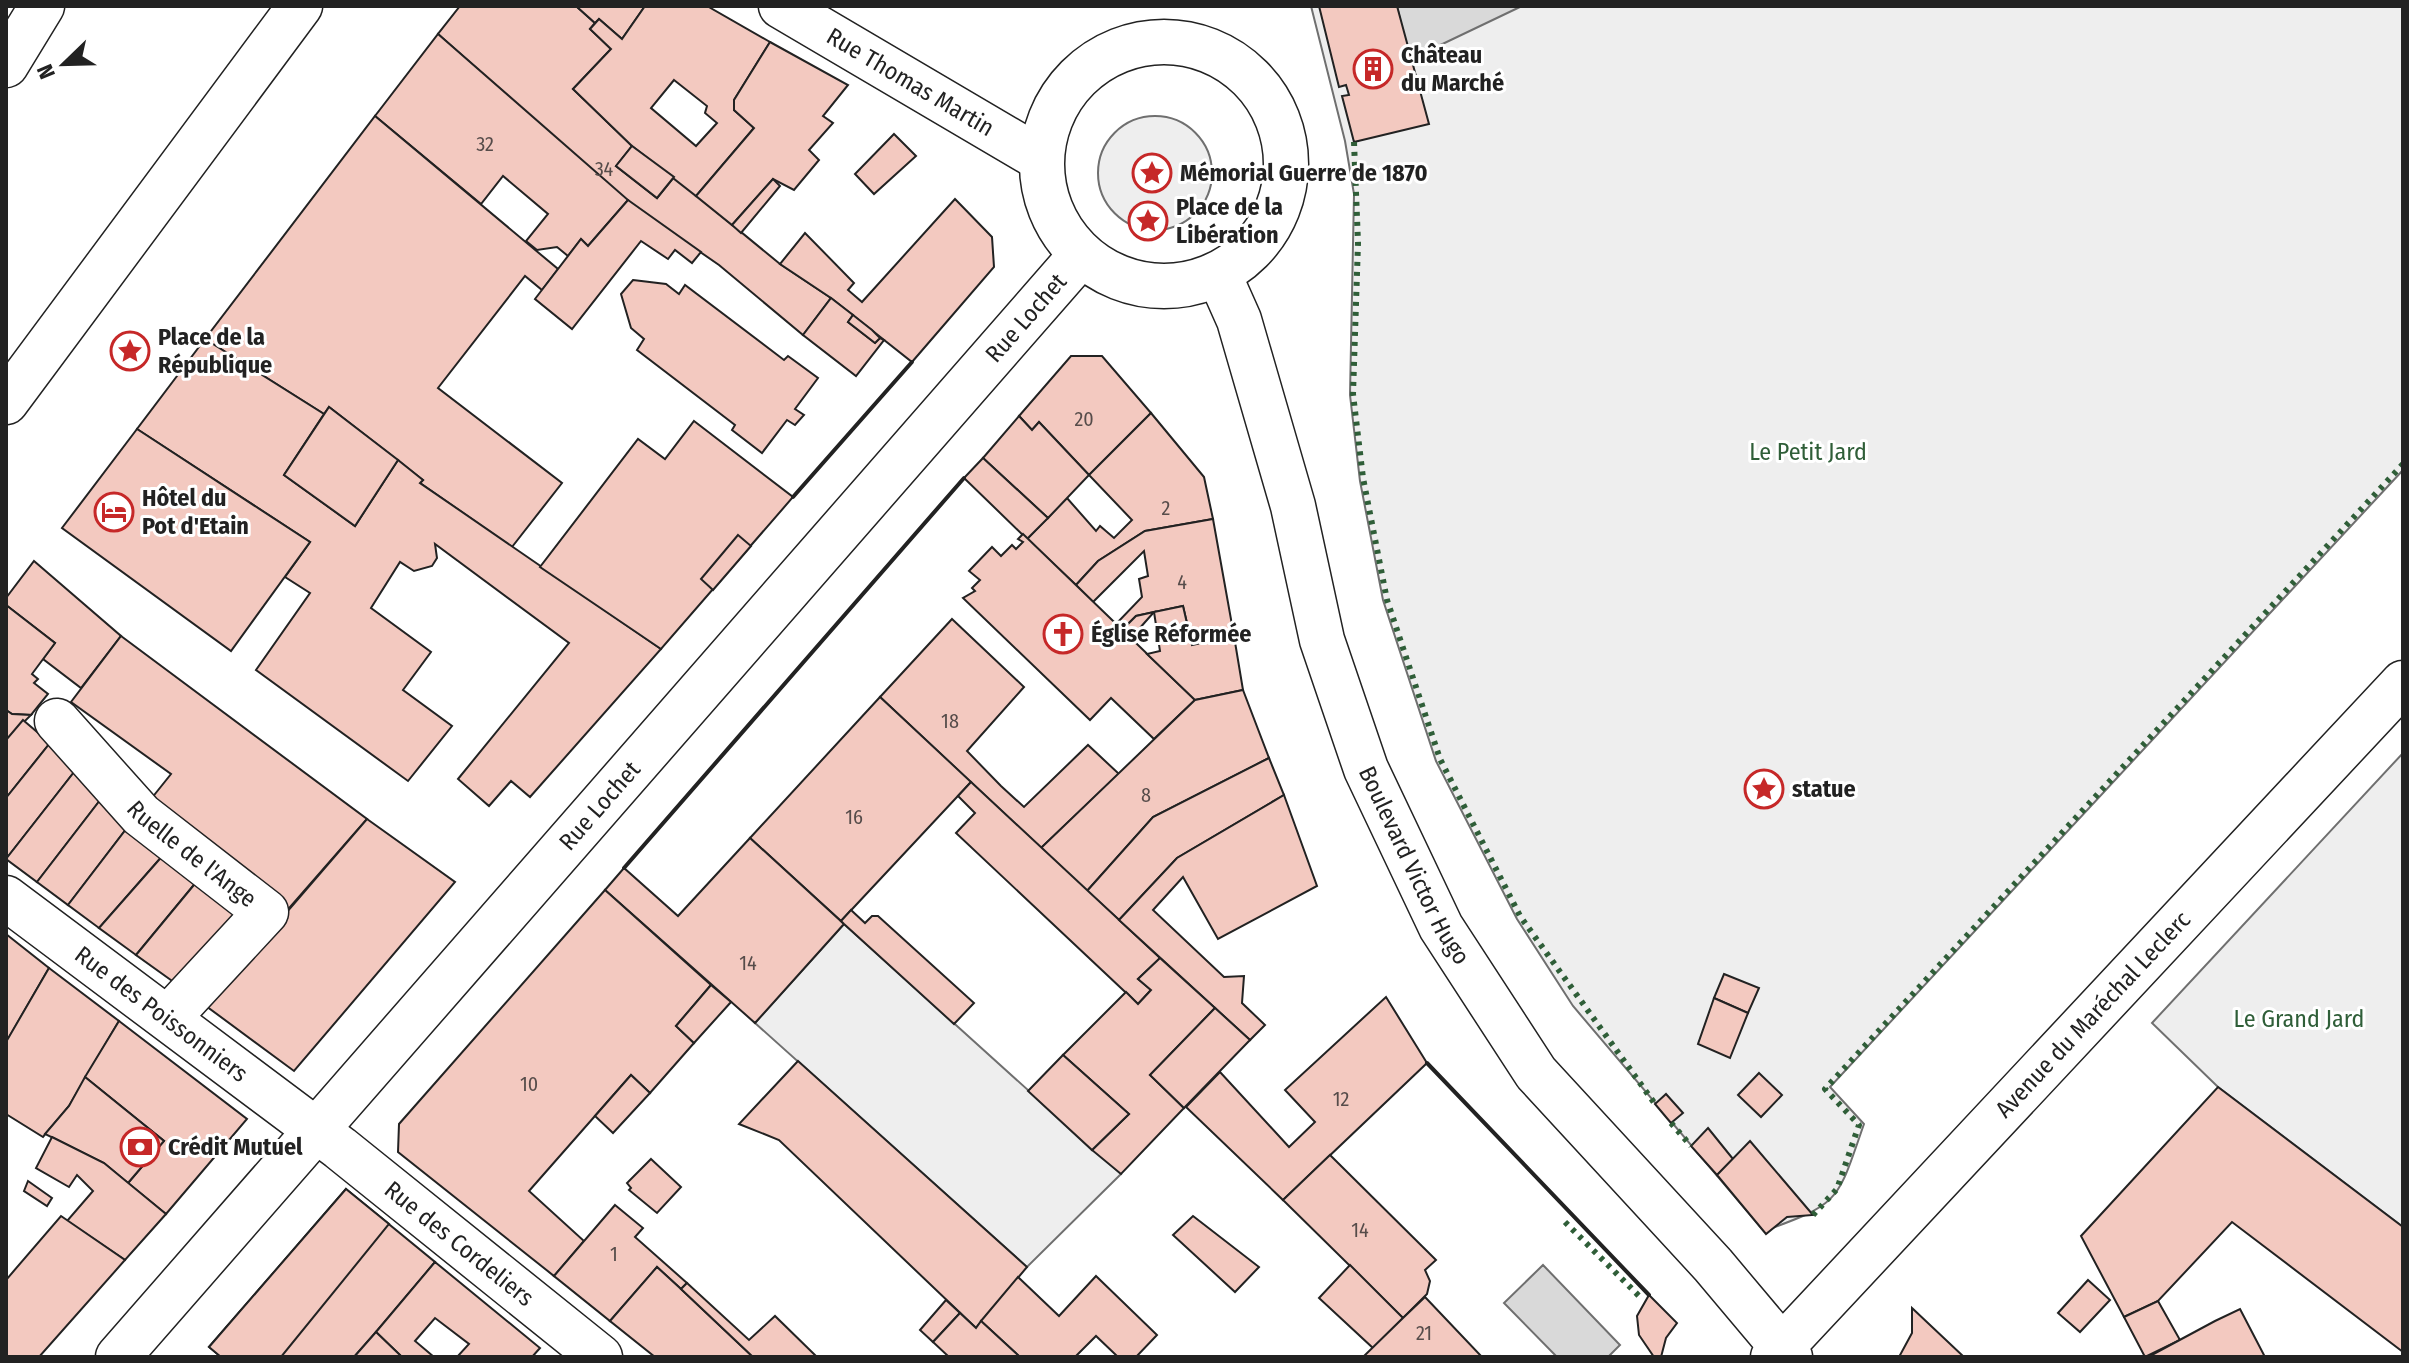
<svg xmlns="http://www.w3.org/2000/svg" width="2409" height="1363" viewBox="0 0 2409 1363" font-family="'Fira Sans Condensed',sans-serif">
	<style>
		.green { fill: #eee; stroke: #6f6f6f; stroke-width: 2 }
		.water { fill: #d9d9d9; stroke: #6f6f6f; stroke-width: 2 }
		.building { fill: #f3c9c0; stroke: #222; stroke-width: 2; fill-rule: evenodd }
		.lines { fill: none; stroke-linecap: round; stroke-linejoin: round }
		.street-casing { stroke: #222; stroke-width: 47 }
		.secondary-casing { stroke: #222; stroke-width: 47 }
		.street { stroke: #fff; stroke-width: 44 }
		.secondary { stroke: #fff; stroke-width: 44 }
		.hedge { stroke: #2f5e38; stroke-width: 6; stroke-dasharray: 4 6; stroke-linecap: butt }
		.wall { stroke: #222; stroke-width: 4 }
		.labels { text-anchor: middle; stroke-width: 6; stroke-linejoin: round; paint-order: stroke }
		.number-label { font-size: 20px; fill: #564c4a }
		.poi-label { font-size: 24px; font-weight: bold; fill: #222; stroke: #fff; text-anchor: start }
		.street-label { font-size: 24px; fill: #222; stroke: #fff }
		.park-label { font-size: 24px; fill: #2f5e38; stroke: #fff }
	</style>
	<rect width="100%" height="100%" fill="#fff"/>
	<!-- green -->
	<g class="green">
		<path d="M1311 6H2403V470L1830 1087 1864 1124C1837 1201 1842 1203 1764 1231L1573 1006 1517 919 1436 761 1383 600 1360 481 1350 395 1354 194 1345 141Z"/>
		<circle cx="1155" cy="173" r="57"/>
		<polygon points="2403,753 2403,1227 2218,1087 2152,1023"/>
		<polygon points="844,924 1121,1174 1027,1267 755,1023"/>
	</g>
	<!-- water -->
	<g class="water">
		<polygon points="1397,6 1522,6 1409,60"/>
		<polygon points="1543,1265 1620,1345 1608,1357 1557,1357 1504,1303"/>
	</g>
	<!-- building -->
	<g class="building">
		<polygon points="460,6 576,6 595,23 590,29 611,49 573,89 632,146 616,166 657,198 674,177 780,264 831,298 803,335 719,265 638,209 592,171 438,34"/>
		<polygon points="576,6 645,6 622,39 599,19 595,23"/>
		<path d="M645 6H707L770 42 734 100V110L754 128 696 196 632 146 573 89 611 49 590 29 599 19 622 39ZM674 80 707 106 705 113 717 123 696 146 651 108Z"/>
		<polygon points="1319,6 1397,6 1429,124 1354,142 1342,96 1349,95 1346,85 1339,87"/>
		<polygon points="438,34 628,200 588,246 581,239 568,256 557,247 537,250 526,241 548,214 503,176 481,204 375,116"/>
		<polygon points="770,42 848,85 823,116 833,123 809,150 819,160 794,190 773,179 732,225 696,196 754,128 734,110 734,100"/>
		<polygon points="375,116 558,269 542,290 525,276 438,388 562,483 512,547 420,483 423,480 329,407 324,414 205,339"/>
		<polygon points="894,134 916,156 874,194 855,174"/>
		<polygon points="632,146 674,177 657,198 616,166"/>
		<polygon points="773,179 780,186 741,233 732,225"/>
		<polygon points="955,199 992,237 994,267 912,362 831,298 780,264 805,233 854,283 848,290 862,302"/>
		<polygon points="628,200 701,252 692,263 675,250 668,259 641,241 572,329 535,299 581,239 588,246"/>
		<polygon points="633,280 666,284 679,294 685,285 784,360 788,356 818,378 795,409 804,415 795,425 787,420 762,453 732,430 735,425 637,350 644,339 631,328 621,294"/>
		<polygon points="831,298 853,315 848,322 875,343 880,338 884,340 856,376 803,335"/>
		<polygon points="853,315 872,330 880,338 875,343 848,322"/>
		<polygon points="205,339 324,414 284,475 355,526 398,460 423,480 420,483 661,649 530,797 511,781 489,806 458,779 569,643 435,544 437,558 432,566 414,571 400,562 371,608 431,652 403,690 452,726 408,781 256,670 310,593 285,577 310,542 137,429"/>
		<polygon points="1071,356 1102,356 1151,413 1089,475 1039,422 1032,430 1019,416"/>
		<polygon points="329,407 398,460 355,526 284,475"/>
		<polygon points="1151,413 1204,477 1213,519 1145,531 1098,561 1076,585 1027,539 1067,498 1096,531 1100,526 1114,538 1132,520 1089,475"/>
		<polygon points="1019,416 1032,430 1039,422 1089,475 1048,518 983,458"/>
		<polygon points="694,421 793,497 661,649 540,567 638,439 665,459"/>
		<polygon points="137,429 310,542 231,651 62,528"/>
		<polygon points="983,458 1048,518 1027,539 964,478"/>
		<polygon points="1213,519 1234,636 1192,645 1183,606 1136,616 1122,630 1116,624 1142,597 1139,579 1148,576 1144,551 1093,602 1076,585 1098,561 1145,531"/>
		<polygon points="1023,534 1195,700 1154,739 1111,698 1090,720 963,598 975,591 972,588 980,580 969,571 992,547 1001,556 1012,545 1016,549 1023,542 1018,539"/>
		<polygon points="738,535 751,546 713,590 701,579"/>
		<polygon points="34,561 121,636 81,688 43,659 55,643 6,605 6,598"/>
		<polygon points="6,605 55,643 32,674 38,679 34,683 48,694 31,715 12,714 6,710"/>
		<polygon points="1183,606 1192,645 1234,636 1243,690 1195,700 1147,654 1160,651 1154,612"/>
		<polygon points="1154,612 1131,638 1122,630 1136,616"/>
		<polygon points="952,619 1024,687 967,751 1001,786 1024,807 1088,745 1119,774 1041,848 880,697"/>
		<polygon points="121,636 367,819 284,914 147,804 171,774 71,702"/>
		<polygon points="1243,690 1269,758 1153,817 1087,891 1041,848 1195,700"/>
		<polygon points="880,697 971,782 841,921 750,838"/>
		<polygon points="6,710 12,714 31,715 6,740"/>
		<polygon points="23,720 50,743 6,798 6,740"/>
		<polygon points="50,743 78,767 6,859 6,798"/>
		<polygon points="1269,758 1284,795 1177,858 1119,920 1087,891 1153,817"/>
		<polygon points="78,767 104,795 37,882 6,859"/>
		<polygon points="971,782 1160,958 1138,979 1151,990 1138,1004 956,833 975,813 958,796"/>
		<polygon points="104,795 130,824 68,905 37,882"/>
		<polygon points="1284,795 1317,886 1218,939 1183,877 1153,910 1224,977 1244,976 1242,1003 1265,1025 1250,1040 1119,920 1177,858"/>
		<polygon points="367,819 455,882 294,1071 206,1006"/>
		<polygon points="130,824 165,853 99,928 68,905"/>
		<polygon points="750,838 844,924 755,1023 605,890 624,868 678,916"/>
		<polygon points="165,853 198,880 136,955 99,928"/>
		<polygon points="198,880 239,913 175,983 136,955"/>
		<polygon points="605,890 711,985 676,1026 694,1043 650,1093 631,1075 529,1191 584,1241 554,1276 398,1152 399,1124"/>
		<polygon points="851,910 865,923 872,916 878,916 974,1003 954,1024 844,924 841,921"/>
		<polygon points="6,934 49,968 7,1041 6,1040"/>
		<polygon points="1160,958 1215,1008 1150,1075 1184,1108 1121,1174 1092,1150 1129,1114 1063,1055 1126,992 1138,1004 1151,990 1138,979"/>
		<polygon points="49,968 119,1021 69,1106 43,1137 6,1114 6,1042"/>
		<polygon points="1724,974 1759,988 1748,1013 1714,998"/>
		<polygon points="711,985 731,1002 694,1043 676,1026"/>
		<polygon points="1386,997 1427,1063 1283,1200 1186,1107 1220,1072 1289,1147 1315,1122 1285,1090"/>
		<polygon points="1714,998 1748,1013 1730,1058 1698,1044"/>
		<polygon points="1215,1008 1250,1040 1184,1108 1150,1075"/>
		<polygon points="119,1021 247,1119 166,1214 128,1183 164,1141 85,1077"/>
		<polygon points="1063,1055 1129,1114 1092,1150 1028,1091"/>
		<polygon points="798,1061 1027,1267 976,1328 779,1140 739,1124"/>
		<polygon points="1759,1073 1782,1095 1761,1117 1738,1095"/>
		<polygon points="631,1075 650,1093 613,1133 595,1116"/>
		<polygon points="85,1077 164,1141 128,1183 104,1163 45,1134 69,1106"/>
		<polygon points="2218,1087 2403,1227 2403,1352 2232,1222 2158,1301 2124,1317 2081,1236"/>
		<polygon points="1666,1094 1683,1113 1671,1123 1655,1104"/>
		<polygon points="1708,1128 1733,1159 1717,1175 1691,1146"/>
		<polygon points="52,1137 104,1163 166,1214 125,1260 67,1221 93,1191 77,1175 69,1187 36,1168"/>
		<polygon points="1750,1141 1813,1215 1787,1217 1766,1234 1717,1175"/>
		<polygon points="1330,1155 1436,1260 1425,1270 1430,1281 1427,1294 1403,1318 1283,1200"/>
		<polygon points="651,1159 681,1187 657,1213 629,1190 631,1188 627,1183"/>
		<polygon points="28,1181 52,1198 47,1206 24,1191"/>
		<polygon points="346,1189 435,1262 376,1332 354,1357 221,1357 209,1347"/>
		<polygon points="346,1189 389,1224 281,1357 221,1357 209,1347"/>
		<polygon points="615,1205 643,1228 635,1237 687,1283 681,1289 657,1267 610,1321 554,1276"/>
		<polygon points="61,1216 125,1260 39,1357 6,1357 6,1280"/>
		<polygon points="1193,1216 1259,1267 1235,1292 1173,1235"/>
		<polygon points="435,1262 540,1348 532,1357 457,1357 469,1344 435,1318 415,1341 434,1357 402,1357 376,1332"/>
		<polygon points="1350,1265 1403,1318 1373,1348 1319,1298"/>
		<polygon points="657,1267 681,1289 753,1357 655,1357 610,1321"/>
		<polygon points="1096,1276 1157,1335 1136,1357 1118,1357 1096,1336 1075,1357 1020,1357 981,1321 1018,1277 1059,1316"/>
		<polygon points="2088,1280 2110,1300 2080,1332 2058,1313"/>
		<polygon points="687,1283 749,1340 775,1316 817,1357 753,1357 681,1289"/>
		<polygon points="1649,1295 1677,1323 1666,1338 1661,1357 1654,1357 1639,1335 1637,1316"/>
		<polygon points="1425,1297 1482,1357 1363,1357 1403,1318"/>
		<polygon points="946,1300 960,1313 933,1342 920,1330"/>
		<polygon points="2158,1301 2180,1340 2145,1357 2124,1317"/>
		<polygon points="1912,1308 1964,1357 1899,1357 1912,1333"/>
		<polygon points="2240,1309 2265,1357 2148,1357 2215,1321"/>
		<polygon points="960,1313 976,1328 981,1321 1020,1357 949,1357 933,1342"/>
		<polygon points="376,1332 402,1357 354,1357"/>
	</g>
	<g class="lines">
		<defs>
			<g id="street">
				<path id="s1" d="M781 6 1041 159"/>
				<circle cx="1164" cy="164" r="122"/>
				<polyline points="6,65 42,6"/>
				<path id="s2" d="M1219 275 1239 320 1293 506 1322 640 1366 769 1441 927 1536 1073 1713 1265 1782 1347 1773 1357"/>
				<polyline points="6,402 300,6"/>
				<path id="s3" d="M57 721 141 815 266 912 168 1018"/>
				<path id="s4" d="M6 898 340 1148 600 1357"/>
				<path id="s5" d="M118 1357 1081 255"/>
			</g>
			<g id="secondary">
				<path id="s6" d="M1790 1357 1782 1347 2403 683"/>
			</g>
		</defs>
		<!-- street casing -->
		<use href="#street" class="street-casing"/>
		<!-- secondary casing -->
		<use href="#secondary" class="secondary-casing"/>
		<!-- street -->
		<use href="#street" class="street"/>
		<!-- secondary -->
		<use href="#secondary" class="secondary"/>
		<!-- hedge -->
		<g class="hedge">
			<polyline points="1354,142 1358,243 1353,394 1363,478 1387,600 1440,759 1520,916 1655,1104"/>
			<polyline points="1671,1123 1691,1146"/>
			<polyline points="1813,1215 1837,1189 1859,1125 1825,1089 2403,464"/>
			<polyline points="1565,1222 1642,1299"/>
		</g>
		<!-- wall -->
		<g class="wall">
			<polyline points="793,497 912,362"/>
			<polyline points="624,868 964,478"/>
			<polyline points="1427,1063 1649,1295"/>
		</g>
	</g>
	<!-- icons -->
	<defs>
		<symbol id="building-ring" viewBox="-11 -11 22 22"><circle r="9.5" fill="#fff" stroke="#c62828" stroke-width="1.5"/><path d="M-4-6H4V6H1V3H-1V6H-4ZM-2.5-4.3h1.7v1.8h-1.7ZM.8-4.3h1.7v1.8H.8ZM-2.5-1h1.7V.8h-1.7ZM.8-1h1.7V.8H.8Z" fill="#c62828"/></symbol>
		<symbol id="sight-ring" viewBox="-11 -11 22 22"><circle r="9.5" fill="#fff" stroke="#c62828" stroke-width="1.5"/><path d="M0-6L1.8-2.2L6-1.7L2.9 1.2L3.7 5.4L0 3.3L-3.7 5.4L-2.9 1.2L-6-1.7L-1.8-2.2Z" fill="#c62828"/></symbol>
		<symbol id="hotel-ring" viewBox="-11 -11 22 22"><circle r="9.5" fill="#fff" stroke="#c62828" stroke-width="1.5"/><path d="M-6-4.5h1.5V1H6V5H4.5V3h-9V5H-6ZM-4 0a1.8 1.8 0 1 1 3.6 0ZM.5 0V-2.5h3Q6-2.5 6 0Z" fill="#c62828"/></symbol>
		<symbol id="church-ring" viewBox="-11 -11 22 22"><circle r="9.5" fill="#fff" stroke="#c62828" stroke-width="1.5"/><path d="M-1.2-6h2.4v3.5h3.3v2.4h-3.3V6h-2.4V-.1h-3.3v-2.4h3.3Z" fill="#c62828"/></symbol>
		<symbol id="bank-ring" viewBox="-11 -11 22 22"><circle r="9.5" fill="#fff" stroke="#c62828" stroke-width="1.5"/><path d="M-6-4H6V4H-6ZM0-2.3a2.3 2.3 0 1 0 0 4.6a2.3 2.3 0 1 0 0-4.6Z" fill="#c62828"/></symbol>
	</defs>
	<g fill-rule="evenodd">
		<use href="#building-ring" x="1351" y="47" width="44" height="44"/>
		<use href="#sight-ring" x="1130" y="151" width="44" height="44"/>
		<use href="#sight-ring" x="1126" y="199" width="44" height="44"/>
		<use href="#sight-ring" x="108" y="329" width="44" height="44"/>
		<use href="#hotel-ring" x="92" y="490" width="44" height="44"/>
		<use href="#church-ring" x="1041" y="612" width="44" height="44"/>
		<use href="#sight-ring" x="1742" y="767" width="44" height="44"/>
		<use href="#bank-ring" x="118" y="1125" width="44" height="44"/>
	</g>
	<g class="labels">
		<!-- number labels -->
		<g class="number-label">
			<text x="485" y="151">32</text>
			<text x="604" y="176">34</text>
			<text x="1084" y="426">20</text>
			<text x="1166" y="515">2</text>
			<text x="1182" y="589">4</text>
			<text x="950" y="728">18</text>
			<text x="1146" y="802">8</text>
			<text x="854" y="824">16</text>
			<text x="748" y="970">14</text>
			<text x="529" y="1091">10</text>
			<text x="1341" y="1106">12</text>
			<text x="1360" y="1237">14</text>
			<text x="614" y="1261">1</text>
			<text x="1424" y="1340">21</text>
		</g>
		<!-- poi labels -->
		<g class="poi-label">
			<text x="1401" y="63">Château<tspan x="1401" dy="28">du Marché</tspan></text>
			<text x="1180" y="181">Mémorial Guerre de 1870</text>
			<text x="1176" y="215">Place de la<tspan x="1176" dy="28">Libération</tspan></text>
			<text x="158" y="345">Place de la<tspan x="158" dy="28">République</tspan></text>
			<text x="142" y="506">Hôtel du<tspan x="142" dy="28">Pot d'Etain</tspan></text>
			<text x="1091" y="642">Église Réformée</text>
			<text x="1792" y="797">statue</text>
			<text x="168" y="1155">Crédit Mutuel</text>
		</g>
		<!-- street labels -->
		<g class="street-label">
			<text dy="8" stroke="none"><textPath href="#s1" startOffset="150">Rue Thomas Martin</textPath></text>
			<text dy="8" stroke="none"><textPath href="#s5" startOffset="1380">Rue Lochet</textPath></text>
			<text dy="8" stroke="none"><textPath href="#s5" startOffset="732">Rue Lochet</textPath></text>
			<text dy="8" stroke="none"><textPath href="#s3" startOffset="190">Ruelle de l'Ange</textPath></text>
			<text dy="8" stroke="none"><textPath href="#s2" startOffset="624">Boulevard Victor Hugo</textPath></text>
			<text dy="8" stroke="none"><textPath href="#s4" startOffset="194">Rue des Poissonniers</textPath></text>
			<text dy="8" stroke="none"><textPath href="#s6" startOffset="468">Avenue du Maréchal Leclerc</textPath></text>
			<text dy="8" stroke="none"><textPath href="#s4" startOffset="570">Rue des Cordeliers</textPath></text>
		</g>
		<!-- park labels -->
		<g class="park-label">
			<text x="1808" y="460">Le Petit Jard</text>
			<text x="2299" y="1027">Le Grand Jard</text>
		</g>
	</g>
	<!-- border -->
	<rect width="2409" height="1363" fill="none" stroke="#222222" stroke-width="16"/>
	<!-- north arrow -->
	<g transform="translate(64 64) rotate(247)" stroke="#ffffff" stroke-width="6" paint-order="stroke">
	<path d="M0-6L14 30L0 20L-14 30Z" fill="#222222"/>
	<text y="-12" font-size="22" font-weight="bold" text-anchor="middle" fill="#222222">N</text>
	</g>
</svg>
